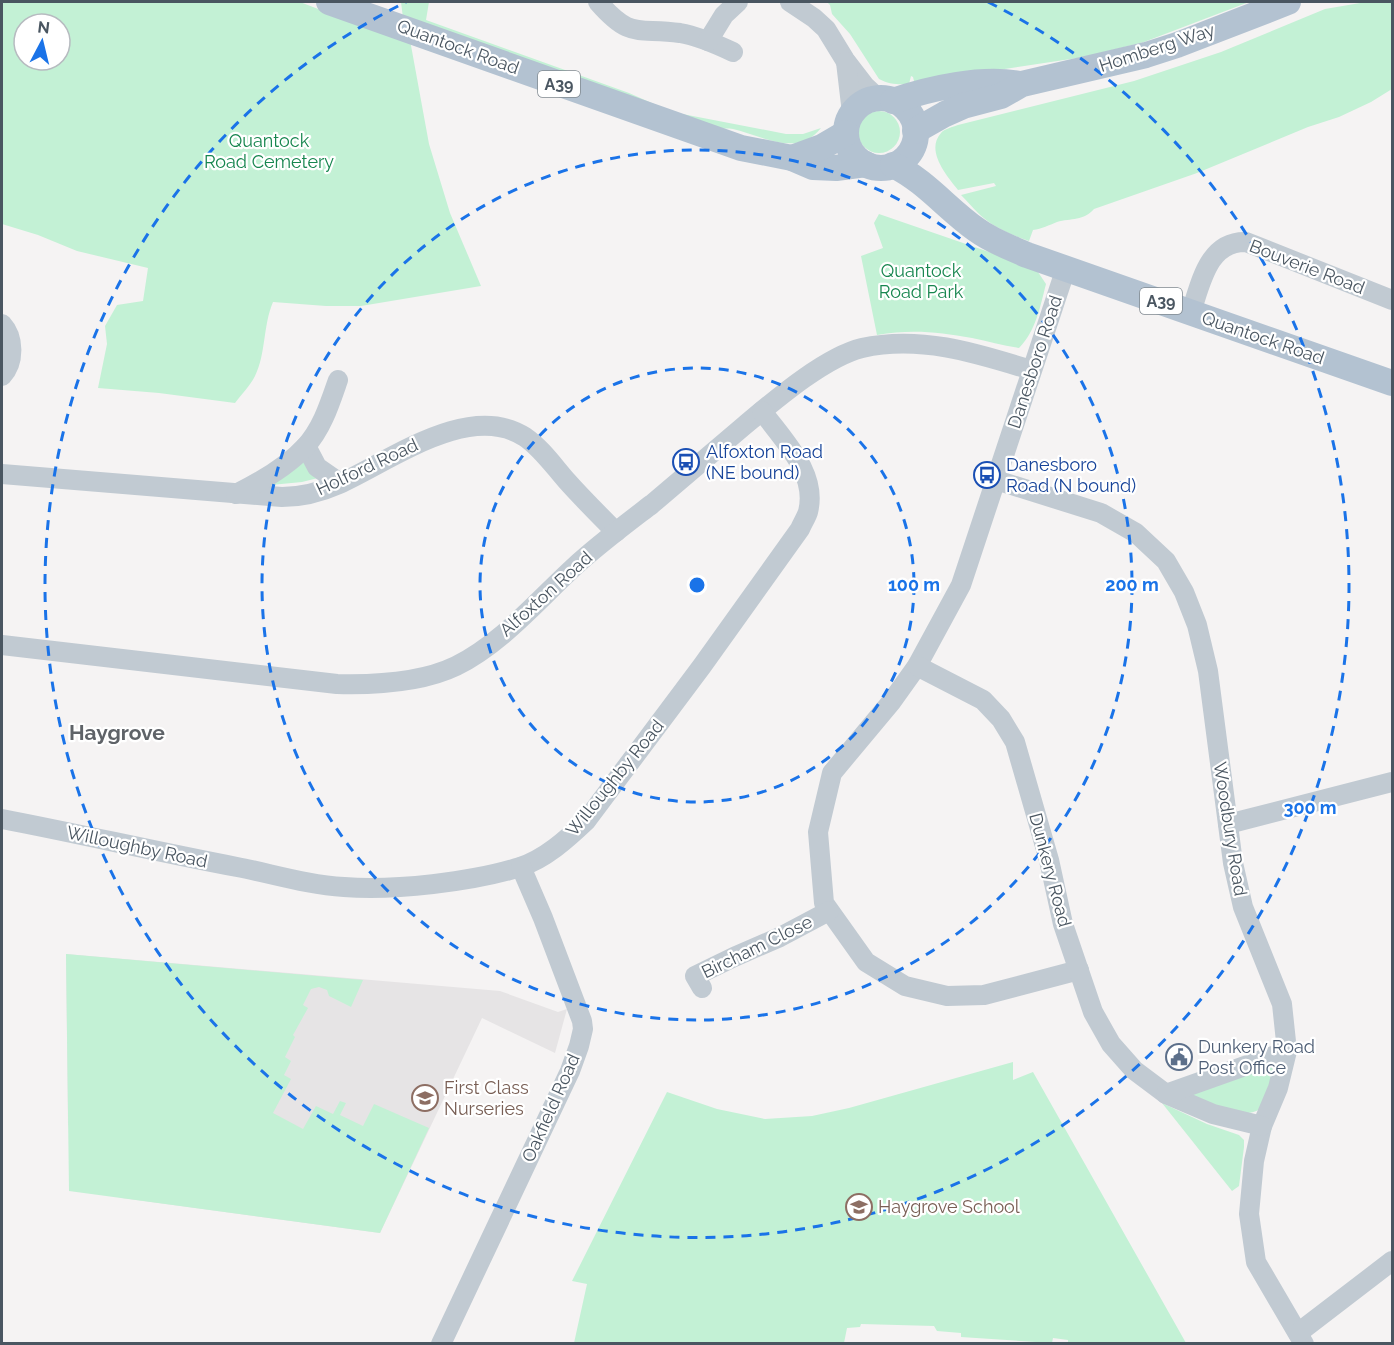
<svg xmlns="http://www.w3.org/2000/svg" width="1394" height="1345" viewBox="0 0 1394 1345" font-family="Raleway,sans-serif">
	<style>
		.education { fill: #e6e4e5 }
		.green { fill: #c3f1d5; fill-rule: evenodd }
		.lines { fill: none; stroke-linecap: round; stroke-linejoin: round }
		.minor { stroke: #c1cad2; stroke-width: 20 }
		.major { stroke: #b3c2d1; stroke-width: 26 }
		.ring { fill: none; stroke: #1a73e8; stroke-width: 3; stroke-dasharray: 10 8 }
		.labels { text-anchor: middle; stroke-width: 4.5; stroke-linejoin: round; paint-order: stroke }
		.shield { fill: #fff; stroke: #808990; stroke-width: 1.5 }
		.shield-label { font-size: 16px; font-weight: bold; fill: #4a5661 }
		.street-label { font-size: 18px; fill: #4a5661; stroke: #fff }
		.park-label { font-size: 18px; fill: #17864f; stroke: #fff }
		.transit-label { font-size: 18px; fill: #164399; stroke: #fff; text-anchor: start }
		.service-label { font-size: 18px; fill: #4e5e75; stroke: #fff; text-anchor: start }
		.education-label { font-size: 18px; fill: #785e54; stroke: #fff; text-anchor: start }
		.quarter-label { font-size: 21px; font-weight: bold; fill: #5f6368; stroke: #fff }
		.centre { fill: #1a73e8; stroke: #fff; stroke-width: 3 }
		.ring-label { font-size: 18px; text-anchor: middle; font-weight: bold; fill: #1a73e8; stroke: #fff; stroke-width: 4.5; stroke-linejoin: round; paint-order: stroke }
	</style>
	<rect width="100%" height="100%" fill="#f5f3f3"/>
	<!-- education -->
	<polygon class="education" points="66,954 500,991 558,1012 567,1009 555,1053 482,1018 380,1233 122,1198 68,1125"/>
	<!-- green -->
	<g class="green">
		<path d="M2 2H300L339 17 410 40 429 144 450 213 481 286 361 306H326L273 302C263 325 266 354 255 376 250 386 241 395 235 403L159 393 98 388 107 344 105 326 117 305 143 301 148 268 77 251 38 235 2 224ZM24 24H60V60H24Z"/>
		<path d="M401 2H429L426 20 629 93 672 112 786 134H803L821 128C797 158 763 136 733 129 726 128 717 129 709 129L403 18Z"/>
		<path d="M827 2H1249L1144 42 1084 57 917 82 914 81 913 77 911 76 909 84C899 85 888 84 879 79L850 34 832 14 830 5Z"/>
		<path d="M1366 2H1392V89L1371 102 1339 117 1308 127 1197 173 1094 209C1084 221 1071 218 1057 222 1049 225 1042 229 1033 230L1029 241C1011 235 991 226 978 213 972 207 967 201 961 195L996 186 994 183 958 190C947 176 925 151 941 133 944 129 953 127 958 125L1134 81 1221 52 1325 9Z"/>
		<circle cx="879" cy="132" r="21"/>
		<path d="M879 214 1024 264 1038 272 1046 284C1040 307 1036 331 1019 348 1003 346 988 341 972 338 939 332 911 329 877 335L861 256 883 248 874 223Z"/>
		<polygon points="301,454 322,477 302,482 271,485"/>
		<polygon points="66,954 363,980 351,1007 329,996 327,990 319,987 311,989 303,1005 308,1008 293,1035 295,1037 285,1057 291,1061 284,1075 291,1079 273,1113 303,1129 316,1106 333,1114 340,1101 346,1103 340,1115 363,1126 374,1104 429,1128 380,1233 69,1191"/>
		<polygon points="1013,1062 1013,1080 1033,1072 1186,1343 1068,1344 1068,1340 1053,1338 1052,1343 961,1337 961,1333 937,1331 934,1326 861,1324 860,1327 847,1328 844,1343 574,1343 587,1284 572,1281 667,1092 717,1109 765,1119 812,1116 849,1108"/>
		<path d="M1268 1063 1276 1066 1260 1109C1241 1121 1211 1104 1192 1098L1193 1092Z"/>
		<polygon points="1162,1103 1207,1124 1239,1135 1244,1140 1244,1147 1239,1186 1232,1191"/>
	</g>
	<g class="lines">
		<!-- minor -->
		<g class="minor">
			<path d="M598 2C631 40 637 27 680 33 698 36 716 44 733 52"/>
			<polyline points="790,2 814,18 826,29 845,60 865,86 879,99"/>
			<polyline points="708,41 724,15 738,2"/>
			<polyline points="846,62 852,113"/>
			<polyline points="1066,268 961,585 917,666 892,701 832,773 818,832 824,903 866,962 905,986 947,996 984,995 1079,970"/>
			<path d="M1191 312C1201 283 1208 241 1246 242L1392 300"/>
			<path d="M2 324C14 337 15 362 2 376"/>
			<polyline points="306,446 317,467 340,483"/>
			<path d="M2 474 282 497C302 497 321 492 339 484 390 461 469 401 525 437 541 448 553 465 566 480 582 498 599 515 616 532"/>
			<polyline points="996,480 1101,513 1136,533 1166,561 1184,592 1197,625 1208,671 1233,863 1243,907 1282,1004 1287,1051 1278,1088 1262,1126 1254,1161 1249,1214 1256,1262 1304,1344"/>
			<path d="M236 494C260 482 287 467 305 447 322 429 330 403 338 380"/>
			<path d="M2 645 337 684C376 685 421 683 456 666 502 643 537 601 574 567 599 544 626 524 652 504 683 478 714 451 745 425 775 400 825 357 862 348 920 335 976 353 1031 370"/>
			<polyline points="917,666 983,700 1001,719 1015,742 1049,860 1063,924 1093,1012 1111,1044 1134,1070 1166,1094 1213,1114 1262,1126"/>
			<path d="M2 819C80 834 158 852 237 867 273 874 308 885 344 887 393 891 473 882 520 867 545 859 567 839 586 821L702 666 800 529C802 524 806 518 808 512 818 473 783 440 762 411"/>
			<polyline points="1228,824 1392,782"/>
			<polyline points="702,988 695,976 734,957 780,937 829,911"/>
			<polyline points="1166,1094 1287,1051"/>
			<polyline points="1298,1333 1392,1261"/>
			<polyline points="441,1344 570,1071 579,1046 583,1029 582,1021 543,918 521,867"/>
		</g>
		<!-- major -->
		<g class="major">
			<polyline points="329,2 741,148 792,158 813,167 836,168 866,164"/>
			<circle cx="881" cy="133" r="35"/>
			<path d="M893 101C930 88 982 77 1020 84"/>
			<polyline points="915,131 945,114 963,106 1001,96 1022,84 1146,55 1177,45 1288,2"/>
			<polyline points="792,158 822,147 846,133"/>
			<path d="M893 165C926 181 948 210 977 230 992 241 1009 247 1027 255L1392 383"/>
		</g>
	</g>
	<!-- distance rings -->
	<g class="ring">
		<circle cx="697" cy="585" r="217"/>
		<circle cx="697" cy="585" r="435"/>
		<path d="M988 2A652 652 0 1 1 406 2"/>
	</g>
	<!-- icons -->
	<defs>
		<symbol id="bus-ring" viewBox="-11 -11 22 22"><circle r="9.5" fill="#fff" stroke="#1a4fb4" stroke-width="1.5"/><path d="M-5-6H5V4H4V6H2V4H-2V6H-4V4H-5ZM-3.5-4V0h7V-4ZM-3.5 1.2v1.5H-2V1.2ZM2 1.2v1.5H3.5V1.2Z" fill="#1a4fb4"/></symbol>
		<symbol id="civic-ring" viewBox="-11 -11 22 22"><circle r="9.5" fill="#fff" stroke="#5c6f8a" stroke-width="1.5"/><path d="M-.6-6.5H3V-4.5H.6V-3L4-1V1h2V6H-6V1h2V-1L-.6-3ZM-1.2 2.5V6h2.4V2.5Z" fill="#5c6f8a"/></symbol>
		<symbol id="school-ring" viewBox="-11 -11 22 22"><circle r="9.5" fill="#fff" stroke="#8d6e63" stroke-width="1.5"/><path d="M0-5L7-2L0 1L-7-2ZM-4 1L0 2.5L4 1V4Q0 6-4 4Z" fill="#8d6e63"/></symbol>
	</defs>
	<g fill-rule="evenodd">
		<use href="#bus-ring" x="671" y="447" width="30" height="30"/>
		<use href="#bus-ring" x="972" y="460" width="30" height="30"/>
		<use href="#civic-ring" x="1164" y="1042" width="30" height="30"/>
		<use href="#school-ring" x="410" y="1083" width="30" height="30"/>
		<use href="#school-ring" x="844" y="1192" width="30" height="30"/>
	</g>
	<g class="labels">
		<!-- shield labels -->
		<g class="shield">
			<rect x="538" y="71" width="42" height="26" rx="4.5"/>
			<rect x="1140" y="288" width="42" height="26" rx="4.5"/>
		</g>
		<g class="shield-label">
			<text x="559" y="90">A39</text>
			<text x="1161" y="307">A39</text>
		</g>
		<!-- street labels -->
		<g class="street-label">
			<text transform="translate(458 47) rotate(20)" y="6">Quantock Road</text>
			<text transform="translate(1157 48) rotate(-18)" y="6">Homberg Way</text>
			<text transform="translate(1307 267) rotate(21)" y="6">Bouverie Road</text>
			<text transform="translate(1263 338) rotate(19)" y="6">Quantock Road</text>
			<text transform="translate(1035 362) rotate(-72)" y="6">Danesboro Road</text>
			<text transform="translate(367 467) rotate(-25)" y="6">Holford Road</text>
			<text transform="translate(546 594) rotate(-42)" y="6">Alfoxton Road</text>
			<text transform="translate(615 778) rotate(-51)" y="6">Willoughby Road</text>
			<text transform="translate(1230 829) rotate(81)" y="6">Woodbury Road</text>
			<text transform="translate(137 847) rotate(12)" y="6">Willoughby Road</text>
			<text transform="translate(1050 870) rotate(75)" y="6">Dunkery Road</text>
			<text transform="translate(757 947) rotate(-26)" y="6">Bircham Close</text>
			<text transform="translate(551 1108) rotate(-66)" y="6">Oakfield Road</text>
		</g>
		<!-- park labels -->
		<g class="park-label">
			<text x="269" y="147">Quantock<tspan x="269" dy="21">Road Cemetery</tspan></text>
			<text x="921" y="277">Quantock<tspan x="921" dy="21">Road Park</tspan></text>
		</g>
		<!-- transit labels -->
		<g class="transit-label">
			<text x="706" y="458">Alfoxton Road<tspan x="706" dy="21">(NE bound)</tspan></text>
			<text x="1006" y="471">Danesboro<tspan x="1006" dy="21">Road (N bound)</tspan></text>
		</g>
		<!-- service labels -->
		<g class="service-label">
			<text x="1198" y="1053">Dunkery Road<tspan x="1198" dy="21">Post Office</tspan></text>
		</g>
		<!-- education labels -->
		<g class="education-label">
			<text x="444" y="1094">First Class<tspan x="444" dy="21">Nurseries</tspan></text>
			<text x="878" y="1213">Haygrove School</text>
		</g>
		<!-- quarter labels -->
		<g class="quarter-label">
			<text x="117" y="740">Haygrove</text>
		</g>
	</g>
	<circle cx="697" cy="585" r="9" class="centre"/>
	<g class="ring-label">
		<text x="914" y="591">100 m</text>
		<text x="1132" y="591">200 m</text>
		<text x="1310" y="814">300 m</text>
	</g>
	<!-- border -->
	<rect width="1394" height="1345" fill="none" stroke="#4a5661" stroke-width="6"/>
	<!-- north arrow -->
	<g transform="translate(42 42) rotate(7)"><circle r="28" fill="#ffffff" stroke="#b7bbc0" stroke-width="1.5"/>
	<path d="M0-4.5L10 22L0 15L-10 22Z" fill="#1a73e8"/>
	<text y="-9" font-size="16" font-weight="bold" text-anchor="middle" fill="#4a5661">N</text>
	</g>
</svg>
